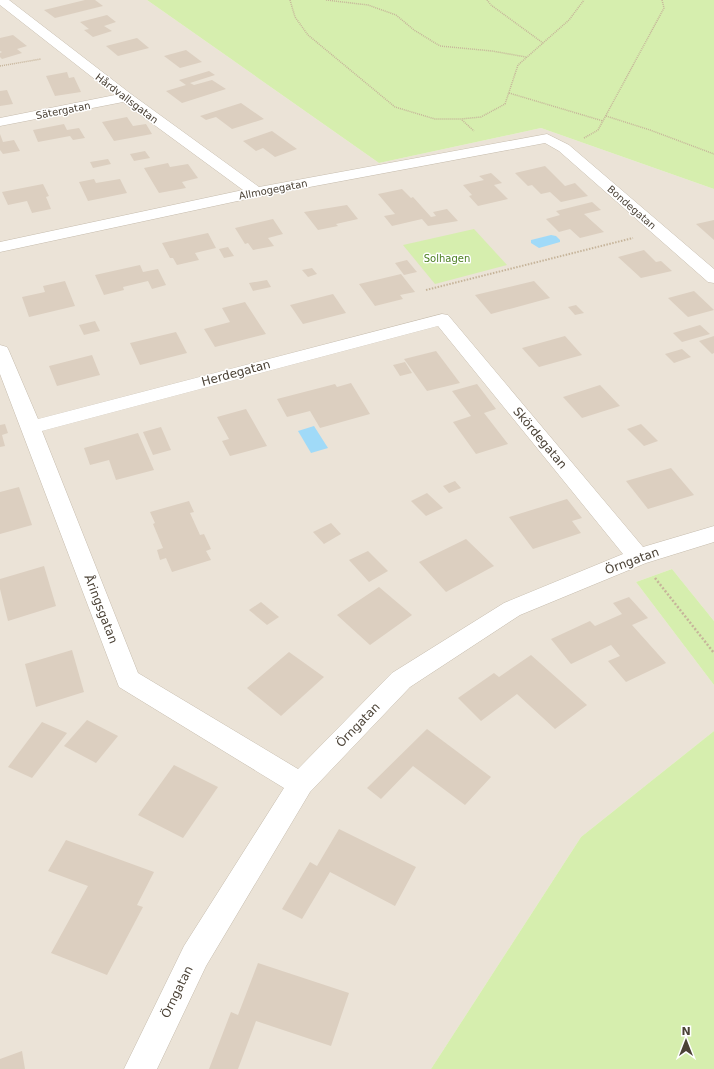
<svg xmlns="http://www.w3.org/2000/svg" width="714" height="1069" viewBox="0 0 714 1069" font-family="'DejaVu Sans',sans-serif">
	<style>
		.residential { fill: #ebe3d7 }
		.green { fill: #d6eeae }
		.water { fill: #a0daf8 }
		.building { fill: #dccfc0 }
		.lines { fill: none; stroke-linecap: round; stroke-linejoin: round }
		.street-casing { stroke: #c6bcad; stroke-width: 1 }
		.path-far2 { stroke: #c6b49a; stroke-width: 1.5; stroke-dasharray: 1 1; stroke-linecap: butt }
		.path-far1 { stroke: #c6b49a; stroke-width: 2; stroke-dasharray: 1.5 1.5; stroke-linecap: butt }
		.path { stroke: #c6b49a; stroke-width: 2.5; stroke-dasharray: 2 2; stroke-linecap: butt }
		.street { fill: #fff; fill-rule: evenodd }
		.labels { text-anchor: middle; stroke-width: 3; stroke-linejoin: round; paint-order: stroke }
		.far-street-label { font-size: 10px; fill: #4b4236; stroke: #fff }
		.far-park-label { font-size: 10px; fill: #4b7f21; stroke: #fff }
		.street-label { font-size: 12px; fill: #4b4236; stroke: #fff }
	</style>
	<rect width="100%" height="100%" fill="#f6f1e9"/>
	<!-- residential -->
	<polygon class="residential" points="0,0 147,0 379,163 541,128 714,189 714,621 672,569 636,582 714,685 714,731 581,837 431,1069 0,1069"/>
	<!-- green -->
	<g class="green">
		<polygon points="147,0 714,0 714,189 541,128 379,163"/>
		<polygon points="474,229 507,265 435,284 403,245"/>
		<polygon points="672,569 714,621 714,685 636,582"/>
		<polygon points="714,731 714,1069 431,1069 581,837"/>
	</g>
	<!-- water -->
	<g class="water">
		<polygon points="551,235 556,236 560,240 560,242 539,248 531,243 531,240"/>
		<polygon points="314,426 328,448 311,453 298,431"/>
	</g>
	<!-- building -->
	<g class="building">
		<polygon points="85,0 95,0 103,6 55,18 44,10"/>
		<polygon points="107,15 116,22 104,26 112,31 93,37 84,30 89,29 80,22"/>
		<polygon points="13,35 27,46 17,49 22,53 2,59 0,57 0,53 2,52 0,51 0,38"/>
		<polygon points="137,38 149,48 118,56 106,46"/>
		<polygon points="186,50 202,62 180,68 164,56"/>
		<polygon points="209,71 215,75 190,83 194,85 212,80 226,89 182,103 166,91 186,85 179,80"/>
		<polygon points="67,72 69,78 74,77 81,92 55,96 46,76"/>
		<polygon points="7,90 13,104 0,106 0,91"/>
		<polygon points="241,103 264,119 232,129 216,117 206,120 200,116"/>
		<polygon points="127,117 133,126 146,124 152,134 114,141 102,122"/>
		<polygon points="64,124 67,130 79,128 85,138 73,140 70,136 38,142 33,130"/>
		<polygon points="272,131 297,149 275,157 263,148 256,151 243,141"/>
		<polygon points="0,134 3,142 14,140 20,151 3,154 0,150"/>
		<polygon points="145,151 150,158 134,161 130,154"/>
		<polygon points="108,159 111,164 93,168 90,162"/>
		<polygon points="168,163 170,167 188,164 198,178 182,182 186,188 159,193 144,168"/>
		<polygon points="545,166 565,186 575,183 588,196 561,202 550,192 541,194 532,185 528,186 515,173"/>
		<polygon points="491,173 502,183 494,185 508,199 478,206 469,196 472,195 463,185 484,180 479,176"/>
		<polygon points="94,179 96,183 120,179 127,193 88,201 79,182"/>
		<polygon points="43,184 49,196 46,197 51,209 32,213 27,201 8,205 2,192"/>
		<polygon points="402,189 411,198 413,197 431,217 436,216 433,212 447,209 458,221 428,226 422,219 392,226 384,216 395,214 378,194"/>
		<polygon points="592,202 601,210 584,214 604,232 580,238 570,229 559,232 546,219 560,215 556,211"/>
		<polygon points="347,205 358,219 336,224 338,226 318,230 304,212"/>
		<polygon points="273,219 283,234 268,238 274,246 253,250 248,243 245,244 235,228"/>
		<polygon points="714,220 714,240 696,224"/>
		<polygon points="208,233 216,248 195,253 199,260 177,265 173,258 170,258 162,243"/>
		<polygon points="228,247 234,256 224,258 219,249"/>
		<polygon points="644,250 656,262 661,261 672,271 641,278 618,257"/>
		<polygon points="407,260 417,272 404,275 395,263"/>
		<polygon points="140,265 143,272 158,269 166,285 152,289 148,281 123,287 124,290 104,295 95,275"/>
		<polygon points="312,268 317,274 308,277 302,270"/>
		<polygon points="401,274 415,292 400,295 403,299 375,306 359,284"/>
		<polygon points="267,280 271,287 253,291 249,283"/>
		<polygon points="65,281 75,306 29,317 22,297 45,292 43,286"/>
		<polygon points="534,281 550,298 491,314 475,295"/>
		<polygon points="694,291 714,310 688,317 668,298"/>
		<polygon points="333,294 346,313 303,324 290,305"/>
		<polygon points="245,302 266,334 215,347 204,329 230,322 222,308"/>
		<polygon points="576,305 584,313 575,315 568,307"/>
		<polygon points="95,321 100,331 84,335 79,325"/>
		<polygon points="700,325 710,334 682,342 673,333"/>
		<polygon points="176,332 187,353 140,365 130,343"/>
		<polygon points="565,336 582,355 539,367 522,348"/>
		<polygon points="714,336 714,353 712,354 699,341"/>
		<polygon points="682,349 691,357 674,363 665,354"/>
		<polygon points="436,351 460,383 427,391 404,359"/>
		<polygon points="92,355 100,375 57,386 49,366"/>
		<polygon points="405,362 412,373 400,376 393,365"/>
		<polygon points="351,383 370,414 320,428 310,411 287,417 277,399 335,384 337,387"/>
		<polygon points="477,384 496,409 484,413 508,444 476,454 453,422 471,416 452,391"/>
		<polygon points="600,385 620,406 582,418 563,397"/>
		<polygon points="246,409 267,446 230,456 222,441 229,439 217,417"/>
		<polygon points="5,424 8,433 2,435 5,446 0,447 0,425"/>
		<polygon points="641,424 658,441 644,446 627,429"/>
		<polygon points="161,427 171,450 153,455 143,432"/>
		<polygon points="138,433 154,470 116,480 109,460 90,465 84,448"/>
		<polygon points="671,468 694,495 648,509 626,481"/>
		<polygon points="455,481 461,488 449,493 443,486"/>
		<polygon points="19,487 32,525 0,534 0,492"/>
		<polygon points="427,493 443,508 426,516 411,501"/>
		<polygon points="567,499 582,518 572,521 581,533 533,549 509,517"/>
		<polygon points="189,501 194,512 190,513 200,535 204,534 211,549 206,551 211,560 172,572 166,558 160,560 157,550 163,548 153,524 155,523 150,512"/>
		<polygon points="331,523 341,534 324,544 313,532"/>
		<polygon points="466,539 494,566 446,592 419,562"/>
		<polygon points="368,551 388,571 369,582 349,560"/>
		<polygon points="44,566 56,606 8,621 0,589 0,579"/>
		<polygon points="379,587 412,615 370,645 337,615"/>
		<polygon points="629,597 648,618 632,625 666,663 626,682 608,661 620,656 611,645 571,664 551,639 590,621 595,626 622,614 613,603"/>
		<polygon points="261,602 279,617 267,625 249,610"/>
		<polygon points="72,650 84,692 36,707 25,664"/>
		<polygon points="289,652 324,677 281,716 247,688"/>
		<polygon points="531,655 587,705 555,729 517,694 481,721 458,698 494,673 499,677"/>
		<polygon points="87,720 118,736 96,763 64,746"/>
		<polygon points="42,722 67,733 32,778 8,767"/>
		<polygon points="427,729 491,777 465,805 413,766 381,799 367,788"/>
		<polygon points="174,765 218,787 183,838 138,815"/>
		<polygon points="339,829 416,867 395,906 330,872 302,919 282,909 310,862 317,866"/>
		<polygon points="66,840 154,872 137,905 143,907 107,975 51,953 88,886 48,871"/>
		<polygon points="258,963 349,993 331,1046 256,1021 238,1069 209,1069 231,1012 238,1015"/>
		<polygon points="22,1051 25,1069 0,1069 0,1059"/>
	</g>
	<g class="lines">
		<defs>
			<g id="street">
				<polygon points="0,0 9,0 131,94 259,187 547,134 569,145 714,269 714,283 708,282 559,151 545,143 256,197 0,252 0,242 243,190 123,102 0,126 0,118 115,95 0,5"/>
				<path d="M442 314 448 315 643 547 714 526V542L646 563 520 615 410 687 310 792 206 966 157 1069H124L184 946 284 788 119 687 0 374V345L7 347 9 351 38 419ZM438 326 623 554 504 603 392 673 298 769 138 673 42 431Z"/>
			</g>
		</defs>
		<!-- street casing -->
		<use href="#street" class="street-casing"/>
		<!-- path-far2 -->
		<g class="path-far2">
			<polyline points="290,0 295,17 308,35 395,107 435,119 461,119 481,117 505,104 518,65 569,20 584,0"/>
			<polyline points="326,0 368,5 396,15 414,30 440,46 492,51 526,57"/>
			<polyline points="487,0 491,5 543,43"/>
			<polyline points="0,66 41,59"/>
			<polyline points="509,93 603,121"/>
			<polyline points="606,116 650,130 714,154"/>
			<polyline points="462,120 474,131"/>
			<polyline points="584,138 598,130 664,8 662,0"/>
		</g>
		<!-- path-far1 -->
		<polyline class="path-far1" points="426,290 633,238"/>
		<!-- path -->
		<polyline class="path" points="655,578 714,653"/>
		<!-- street -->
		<use href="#street" class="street"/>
	</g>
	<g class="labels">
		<!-- far-street labels -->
		<g class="far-street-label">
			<text transform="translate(127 98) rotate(37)" y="4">Hårdvallsgatan</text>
			<text transform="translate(63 110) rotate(-11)" y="4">Sätergatan</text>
			<text transform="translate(273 189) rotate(-11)" y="4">Allmogegatan</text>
			<text transform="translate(632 207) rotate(41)" y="4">Bondegatan</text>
		</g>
		<!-- far-park labels -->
		<g class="far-park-label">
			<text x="447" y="262">Solhagen</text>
		</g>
		<!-- street labels -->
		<g class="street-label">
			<text transform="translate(236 373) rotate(-15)" y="4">Herdegatan</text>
			<text transform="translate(540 438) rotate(50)" y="4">Skördegatan</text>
			<text transform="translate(632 561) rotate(-20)" y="4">Örngatan</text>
			<text transform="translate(101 609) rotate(69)" y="4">Åringsgatan</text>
			<text transform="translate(358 725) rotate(-46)" y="4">Örngatan</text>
			<text transform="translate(177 992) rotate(-64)" y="4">Örngatan</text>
		</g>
	</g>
	<!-- north arrow -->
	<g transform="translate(686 1041)" stroke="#ffffff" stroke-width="3" paint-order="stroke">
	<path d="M0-3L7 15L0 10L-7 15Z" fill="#4b4236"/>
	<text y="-6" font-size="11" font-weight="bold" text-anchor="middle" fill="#4b4236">N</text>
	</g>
</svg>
